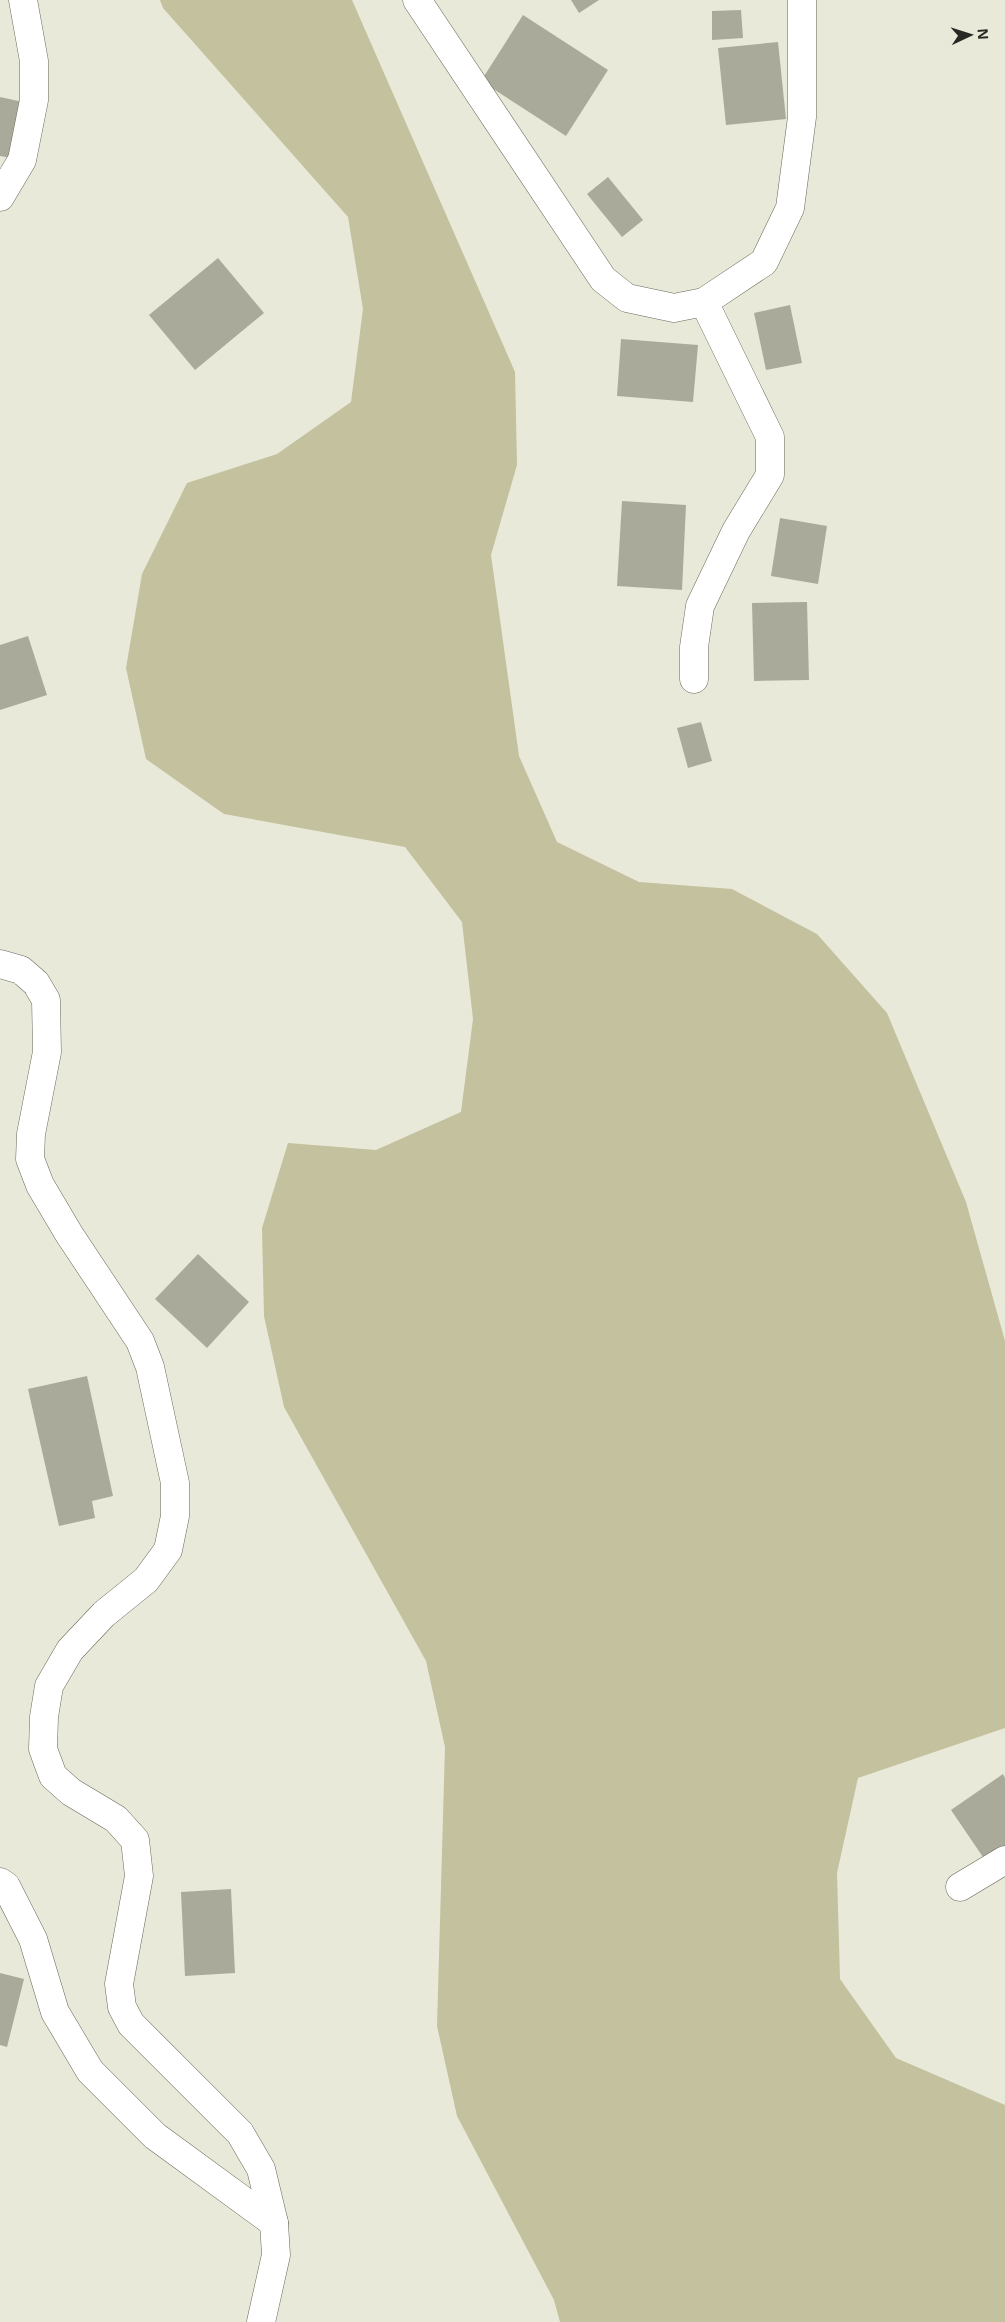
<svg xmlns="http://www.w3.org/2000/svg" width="1005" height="2322" viewBox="0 0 1005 2322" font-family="'Noto Sans',sans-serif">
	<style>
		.green { fill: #c3c19e }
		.building { fill: #aaaa9a }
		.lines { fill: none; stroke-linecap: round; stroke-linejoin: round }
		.minor-casing { stroke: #69685a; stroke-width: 29 }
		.minor { stroke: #fff; stroke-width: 28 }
	</style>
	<rect width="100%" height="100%" fill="#e9e9d9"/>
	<!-- green -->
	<polygon class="green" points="160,0 352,0 515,372 517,465 491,555 519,756 557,842 639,882 732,889 817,934 887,1013 966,1202 1005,1341 1005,1728 858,1778 837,1873 840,1979 896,2058 1005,2105 1005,2322 560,2322 554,2300 457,2116 437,2026 445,1747 426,1661 284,1407 264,1316 262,1228 288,1143 376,1150 461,1112 473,1019 462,922 405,847 224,814 146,759 126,668 142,574 187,483 277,454 351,402 363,309 348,217 163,8"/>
	<!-- building -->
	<g class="building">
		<polygon points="571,0 599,0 579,13"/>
		<polygon points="741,10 743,38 712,40 712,11"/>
		<polygon points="523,15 608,70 566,136 481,81"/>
		<polygon points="778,42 786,119 726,125 718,48"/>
		<polygon points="0,97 23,102 12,158 0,156"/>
		<polygon points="608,177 643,220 622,237 587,194"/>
		<polygon points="218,258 264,313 195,370 149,315"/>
		<polygon points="790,305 802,363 766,370 754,313"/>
		<polygon points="621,339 698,345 693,402 617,396"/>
		<polygon points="622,501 686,505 682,590 617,586"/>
		<polygon points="780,518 827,526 818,584 771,576"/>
		<polygon points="807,602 809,680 754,681 752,603"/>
		<polygon points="28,636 47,695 0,710 0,645"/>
		<polygon points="701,722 712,761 688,768 677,728"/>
		<polygon points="198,1254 249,1302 207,1348 155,1299"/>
		<polygon points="87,1376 113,1496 92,1501 95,1518 59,1526 28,1389"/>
		<polygon points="1003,1774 1005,1778 1005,1846 985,1860 951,1810"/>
		<polygon points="231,1889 235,1973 185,1976 181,1892"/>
		<polygon points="0,1973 24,1979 7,2047 0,2045"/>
	</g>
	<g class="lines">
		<defs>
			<g id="minor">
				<polyline points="417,0 603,279 627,298 674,308 704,302 764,262 790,208 802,117 802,0"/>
				<polyline points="0,197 22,160 34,100 34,61 23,0"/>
				<polyline points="694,679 694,647 700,606 736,531 770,475 770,437 704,302"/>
				<polyline points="0,964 21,970 36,983 46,1000 47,1052 31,1134 30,1159 40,1185 69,1234 140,1341 150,1367 175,1483 175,1516 168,1550 146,1580 104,1614 70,1650 49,1686 44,1717 43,1749 53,1776 71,1792 116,1819 135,1840 139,1876 119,1984 122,2007 131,2024 240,2133 261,2169 274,2223 276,2255 261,2322"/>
				<polyline points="0,1882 6,1886 33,1939 55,2012 90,2071 155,2136 274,2223"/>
				<polyline points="960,1887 1005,1860"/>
			</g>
		</defs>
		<!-- minor casing -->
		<use href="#minor" class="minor-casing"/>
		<!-- minor -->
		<use href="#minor" class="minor"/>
	</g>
	<!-- north arrow -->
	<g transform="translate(970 35) rotate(86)" stroke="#e9e9d9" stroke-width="4" paint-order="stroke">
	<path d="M0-4L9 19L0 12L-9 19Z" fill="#292923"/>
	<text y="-8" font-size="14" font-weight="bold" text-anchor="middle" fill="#292923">N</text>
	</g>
</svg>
